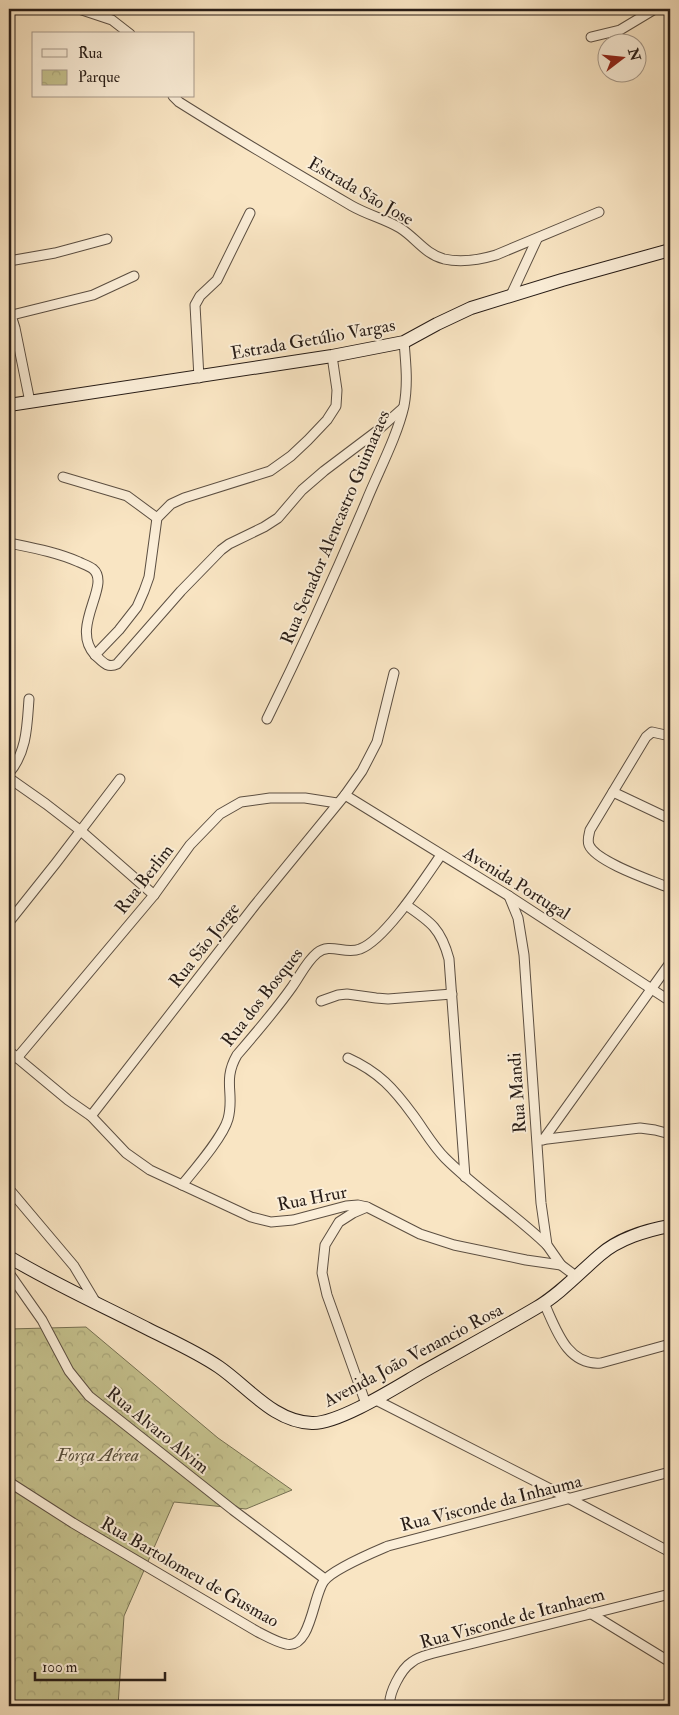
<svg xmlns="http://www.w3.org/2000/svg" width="679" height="1715" viewBox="0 0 679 1715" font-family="'IM FELL Double Pica',serif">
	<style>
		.park { fill: url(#park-crowns); stroke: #767052 }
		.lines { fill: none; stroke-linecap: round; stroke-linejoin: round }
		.minor-casing { stroke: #5c4f42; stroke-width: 11 }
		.secondary-casing { stroke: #281d17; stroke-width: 14 }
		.minor { stroke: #fbeed8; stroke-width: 9 }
		.secondary { stroke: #fbeed8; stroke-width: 12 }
		.labels { text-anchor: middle; stroke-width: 4; stroke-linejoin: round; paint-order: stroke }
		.street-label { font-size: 18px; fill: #281d17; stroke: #fbeed8 }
		.park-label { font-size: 18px; font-style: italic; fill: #574f3b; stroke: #fbeed8 }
	</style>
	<defs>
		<pattern id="park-crowns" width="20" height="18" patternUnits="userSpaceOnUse" patternTransform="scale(1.25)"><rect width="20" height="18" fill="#c5c28e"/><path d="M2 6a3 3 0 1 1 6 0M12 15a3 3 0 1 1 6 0" fill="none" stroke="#a9a67a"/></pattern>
	</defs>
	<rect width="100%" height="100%" fill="#f9e5c3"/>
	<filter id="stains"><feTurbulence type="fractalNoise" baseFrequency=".004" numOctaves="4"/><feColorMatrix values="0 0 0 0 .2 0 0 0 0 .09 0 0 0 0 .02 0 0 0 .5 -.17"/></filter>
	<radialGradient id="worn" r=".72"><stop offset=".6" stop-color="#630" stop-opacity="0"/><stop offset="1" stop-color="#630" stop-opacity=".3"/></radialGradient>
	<!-- park -->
	<polygon class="park" points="86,1327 218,1438 292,1490 246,1509 174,1502 124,1616 118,1706 9,1706 9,1329"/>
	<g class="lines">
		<defs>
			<g id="minor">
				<polyline points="79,9 112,20 130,34"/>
				<polyline points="591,37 620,30 655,9"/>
				<path d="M173 96 179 102C236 138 294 172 352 206 368 215 385 219 400 228 416 238 425 254 444 259 462 263 479 260 496 255L599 212"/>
				<polyline points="9,261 55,253 107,239"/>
				<polyline points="511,295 537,239"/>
				<polyline points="9,309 15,328 30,402"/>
				<polyline points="12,315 93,295 134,276"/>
				<polyline points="199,378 195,305 200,296 217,280 250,213"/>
				<polyline points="63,477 127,496 157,518"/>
				<path d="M9 543C33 548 56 552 79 562 83 564 89 566 93 569 112 585 69 627 95 655L119 630 137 607 144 591 149 577 157 518 171 504 184 498 270 471 291 456 308 440 327 420 336 406 337 390 332 356"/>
				<path d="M95 655C102 661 107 669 117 664L181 591 221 550 229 544 264 527 278 518 302 490 324 471 377 431 403 408"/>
				<path d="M267 719C302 648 335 575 366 502 378 472 397 437 404 406 408 385 406 364 404 342"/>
				<path d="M670 736 652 732 646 737 590 830C589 835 587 840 589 845 596 862 653 881 670 888"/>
				<path d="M9 773C27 752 27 726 29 699"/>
				<polyline points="9,778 46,804 81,831 154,895"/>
				<polyline points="613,792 670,819"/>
				<polyline points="345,795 509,896 670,1001"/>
				<polyline points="509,896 518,918 524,955 541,1203 547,1245 561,1265 577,1277"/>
				<path d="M406 905C431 922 441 929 449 959L465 1177"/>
				<polyline points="9,922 56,863 120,779"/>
				<polyline points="321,1001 338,995 347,994 376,998 388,999 452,994"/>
				<polyline points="9,1051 68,1100 91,1116 126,1153 150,1170 251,1217 271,1222 293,1220 346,1206 358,1205 367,1207 420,1234 454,1245 526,1260 561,1265"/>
				<polyline points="17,1058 154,895 190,845 220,814 241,802 270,798 305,798 337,803"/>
				<path d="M348 1058C379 1072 394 1089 413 1115 424 1130 433 1146 445 1158 477 1190 515 1214 547 1245"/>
				<polyline points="91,1116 255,905 345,795 362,771 377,742 394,673"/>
				<polyline points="539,1140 640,1128 655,1130 670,1134"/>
				<polyline points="543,1140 670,963"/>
				<path d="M182 1185C195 1169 223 1137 228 1119 235 1094 222 1081 237 1055 256 1033 275 1011 292 987 300 976 306 962 317 953 330 942 345 955 360 949 385 940 425 878 441 855"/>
				<polyline points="9,1189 74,1266 95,1301"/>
				<polyline points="9,1273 42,1320 69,1371 89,1396 233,1510 325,1579"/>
				<path d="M544 1303C556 1329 567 1366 601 1363L670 1344"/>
				<polyline points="374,1399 570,1499 670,1552"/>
				<polyline points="366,1404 327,1295 322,1273 325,1245 339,1222 353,1213 367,1207"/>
				<path d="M9 1482 73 1523 258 1632C266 1636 276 1642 286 1644 311 1650 313 1595 324 1581 333 1569 374 1552 388 1546L670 1472"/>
				<polyline points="590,1613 670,1662"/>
				<path d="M390 1706C388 1694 401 1669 412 1662 418 1657 427 1655 434 1653L670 1594"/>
			</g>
			<g id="secondary">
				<polyline points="9,405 332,356 404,342 437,324 471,308 562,280 670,250"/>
				<path d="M9 1257C54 1284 101 1305 148 1329 172 1341 197 1352 219 1367 248 1387 274 1422 312 1423 338 1424 395 1388 419 1374 458 1352 497 1331 536 1308 560 1294 579 1273 600 1255 618 1239 647 1230 670 1226"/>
			</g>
		</defs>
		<!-- minor casing -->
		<use href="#minor" class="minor-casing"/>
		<!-- secondary casing -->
		<use href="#secondary" class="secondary-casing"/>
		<!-- minor -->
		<use href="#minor" class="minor"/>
		<!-- secondary -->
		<use href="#secondary" class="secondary"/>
	</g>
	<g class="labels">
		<!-- street labels -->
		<g class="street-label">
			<text transform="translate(361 191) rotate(30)" y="6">Estrada Sāo Jose</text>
			<text transform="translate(313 339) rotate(-10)" y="6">Estrada Getúlio Vargas</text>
			<text transform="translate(335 527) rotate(-67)" y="6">Rua Senador Alencastro Guimaraes</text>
			<text transform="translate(144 879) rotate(-52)" y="6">Rua Berlim</text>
			<text transform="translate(517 883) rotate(32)" y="6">Avenida Portugal</text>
			<text transform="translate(204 945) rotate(-52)" y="6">Rua São Jorge</text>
			<text transform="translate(262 997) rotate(-52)" y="6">Rua dos Bosques</text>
			<text transform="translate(517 1093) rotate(-94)" y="6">Rua Mandi</text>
			<text transform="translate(312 1198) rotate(-11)" y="6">Rua Hrur</text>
			<text transform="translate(413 1355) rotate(-28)" y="6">Avenida João Venancio Rosa</text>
			<text transform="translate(158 1430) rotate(39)" y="6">Rua Alvaro Alvim</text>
			<text transform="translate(491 1503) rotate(-14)" y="6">Rua Visconde da Inhauma</text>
			<text transform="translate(190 1572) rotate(30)" y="6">Rua Bartolomeu de Gusmao</text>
			<text transform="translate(512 1618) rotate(-15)" y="6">Rua Visconde de Itanhaem</text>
		</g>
		<!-- park labels -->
		<g class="park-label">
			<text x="98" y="1461">Força Aérea</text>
		</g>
	</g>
	<!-- margin -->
	<rect width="679" height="1715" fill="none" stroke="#f9e5c3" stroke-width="30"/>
	<rect x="10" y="10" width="659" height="1695" fill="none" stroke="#281d17" stroke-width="2.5"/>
	<rect x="15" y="15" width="649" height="1685" fill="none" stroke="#281d17"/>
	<!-- legend -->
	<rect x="32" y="32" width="162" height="65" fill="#fbeed8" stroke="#a79a8b"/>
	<rect x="42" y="49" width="25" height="8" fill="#fbeed8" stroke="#a79a8b"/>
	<text x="78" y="58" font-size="15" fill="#281d17">Rua</text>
	<rect x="42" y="70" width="25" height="15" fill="url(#park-crowns)" stroke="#a79a8b"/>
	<text x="78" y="82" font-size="15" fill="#281d17">Parque</text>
	<!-- north arrow -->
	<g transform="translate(622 58) rotate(74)"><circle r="24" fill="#fbeed8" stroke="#a79a8b"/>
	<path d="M0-4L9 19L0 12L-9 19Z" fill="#8f2418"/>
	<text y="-8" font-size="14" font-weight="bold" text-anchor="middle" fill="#281d17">N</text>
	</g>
	<!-- scale -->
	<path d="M35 1672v8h130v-8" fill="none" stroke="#281d17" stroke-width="2.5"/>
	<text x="42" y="1672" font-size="15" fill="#281d17" stroke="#fbeed8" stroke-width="4" paint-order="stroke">100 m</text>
	<rect width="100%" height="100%" filter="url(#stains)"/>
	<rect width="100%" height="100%" fill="url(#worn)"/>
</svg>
